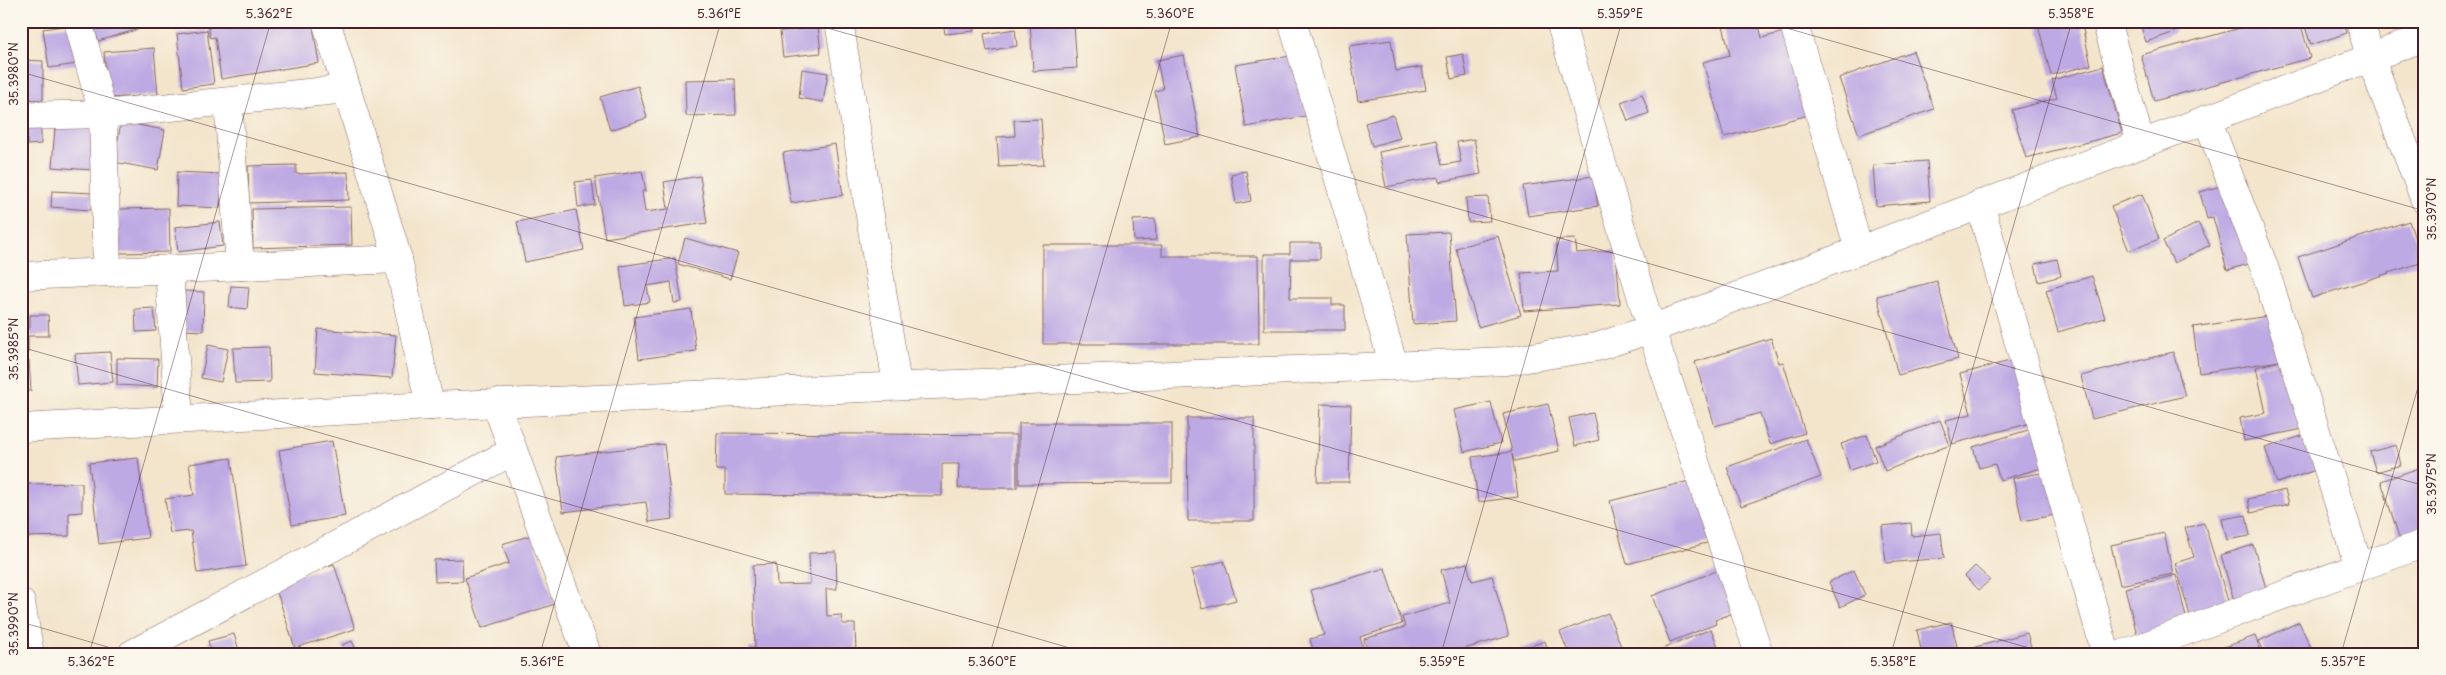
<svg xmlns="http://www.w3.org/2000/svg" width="2446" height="675" viewBox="0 0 2446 675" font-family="'Playpen Sans',sans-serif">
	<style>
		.building { fill: #bda9e3 }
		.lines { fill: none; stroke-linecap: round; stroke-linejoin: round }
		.minor-casing { stroke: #856463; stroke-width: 29 }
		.tertiary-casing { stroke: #856463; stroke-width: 29 }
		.minor { stroke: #fff; stroke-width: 28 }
		.tertiary { stroke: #fff; stroke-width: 28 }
		.ticks { fill: none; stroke: #4a1f2b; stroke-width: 1; stroke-opacity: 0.45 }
		.neatline { fill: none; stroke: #4a1f2b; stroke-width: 2 }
		.ticks-label { font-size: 12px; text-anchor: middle; fill: #4a1f2b }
	</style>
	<rect width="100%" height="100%" fill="#fbf7ec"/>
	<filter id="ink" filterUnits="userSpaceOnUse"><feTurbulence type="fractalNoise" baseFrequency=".02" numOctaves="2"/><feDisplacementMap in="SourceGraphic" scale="10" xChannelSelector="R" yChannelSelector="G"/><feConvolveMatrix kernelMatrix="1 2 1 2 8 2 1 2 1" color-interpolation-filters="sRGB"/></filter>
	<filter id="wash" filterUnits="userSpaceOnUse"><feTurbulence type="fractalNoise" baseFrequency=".0096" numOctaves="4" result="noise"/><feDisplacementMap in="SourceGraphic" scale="20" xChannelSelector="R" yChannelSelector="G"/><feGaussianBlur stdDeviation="1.12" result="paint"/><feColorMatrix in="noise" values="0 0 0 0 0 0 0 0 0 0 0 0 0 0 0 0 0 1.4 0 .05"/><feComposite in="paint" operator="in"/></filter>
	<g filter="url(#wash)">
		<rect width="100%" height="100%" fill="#f3e5cc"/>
		<g id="blocks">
			<!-- building -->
			<g class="building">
				<polygon points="98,21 137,21 139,29 98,41 93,23"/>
				<polygon points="208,21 312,21 319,63 221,79 215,37 210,38"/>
				<polygon points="943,21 973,21 974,31 945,34"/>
				<polygon points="1030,21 1067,21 1067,24 1074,24 1077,68 1033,71"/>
				<polygon points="1722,21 1758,21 1762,38 1787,31 1809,115 1724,137 1703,62 1730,55"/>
				<polygon points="2037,21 2081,21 2091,65 2051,75"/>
				<polygon points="2139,21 2171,21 2175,32 2146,42"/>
				<polygon points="2266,21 2300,21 2310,58 2154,101 2141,55"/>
				<polygon points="2303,21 2343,21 2347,33 2311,45"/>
				<polygon points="71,25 77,64 49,68 43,29"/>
				<polygon points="818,27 821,53 783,57 780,31"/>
				<polygon points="1015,29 1017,46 987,51 984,34"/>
				<polygon points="207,30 214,84 183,88 177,34"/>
				<polygon points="1391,40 1396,71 1422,67 1426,90 1358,101 1349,46"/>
				<polygon points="154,48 158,95 108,98 104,52"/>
				<polygon points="1913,51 1934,109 1859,135 1839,78"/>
				<polygon points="1463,54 1467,76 1451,79 1447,57"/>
				<polygon points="1184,55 1200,137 1165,144 1155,91 1163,89 1157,60"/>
				<polygon points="1296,55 1310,115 1246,127 1235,65"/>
				<polygon points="21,60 43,61 43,100 21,99"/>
				<polygon points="2103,66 2122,133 2026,158 2012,110 2057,98 2052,80"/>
				<polygon points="802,69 828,73 823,102 799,98"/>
				<polygon points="735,79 736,115 686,116 685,80"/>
				<polygon points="638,86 647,118 610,130 600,97"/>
				<polygon points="1642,94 1649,113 1628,121 1621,102"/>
				<polygon points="1393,115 1400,138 1372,146 1365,123"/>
				<polygon points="1041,119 1044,165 999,167 997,137 1015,136 1014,120"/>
				<polygon points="121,122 165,130 158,170 114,162"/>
				<polygon points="27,126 41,126 41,144 27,145"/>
				<polygon points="55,126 95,129 92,170 52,167"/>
				<polygon points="1474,139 1481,174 1439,182 1438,177 1386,187 1379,152 1437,140 1442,165 1461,162 1457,142"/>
				<polygon points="835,144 843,195 791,203 783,153"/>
				<polygon points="1927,161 1930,201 1876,206 1873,165"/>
				<polygon points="296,165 296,174 348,172 349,200 249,203 248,166"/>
				<polygon points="642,171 646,191 642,191 645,212 668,209 664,182 700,176 707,223 605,238 595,178"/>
				<polygon points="1246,171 1251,201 1236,204 1231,174"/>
				<polygon points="177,172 222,174 220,208 176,206"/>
				<polygon points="1593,176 1598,206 1528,216 1523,186"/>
				<polygon points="2246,179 2267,259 2227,270 2213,217 2207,219 2200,192"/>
				<polygon points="592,180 595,205 578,207 575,182"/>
				<polygon points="52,191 92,193 91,210 51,207"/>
				<polygon points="2142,194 2159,239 2129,251 2111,206"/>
				<polygon points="1488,197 1490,221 1468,222 1466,198"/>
				<polygon points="351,207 352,245 253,248 252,209"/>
				<polygon points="169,208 170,252 120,253 119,209"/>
				<polygon points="576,210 584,250 525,262 517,222"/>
				<polygon points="1155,219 1156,240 1134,241 1133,220"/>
				<polygon points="2409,221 2423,262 2312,298 2298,257"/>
				<polygon points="220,222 223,246 178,252 175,227"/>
				<polygon points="2198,223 2210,245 2174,263 2163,241"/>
				<polygon points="1449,232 1456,321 1413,324 1407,234"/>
				<polygon points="1498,236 1521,315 1478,327 1456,248"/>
				<polygon points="685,238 738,253 730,279 678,264"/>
				<polygon points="1575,239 1577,253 1616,250 1620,304 1524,311 1521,273 1558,271 1556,240"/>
				<polygon points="1290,243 1320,243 1320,259 1291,259 1290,298 1332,298 1332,305 1345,305 1345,330 1264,330 1264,254 1290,254"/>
				<polygon points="1043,245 1162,245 1162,256 1258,256 1259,344 1043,344"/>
				<polygon points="675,258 682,302 674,303 671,282 647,286 650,302 625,306 620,266"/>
				<polygon points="2057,259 2061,276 2039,282 2035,264"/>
				<polygon points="2092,276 2105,318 2058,332 2046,290"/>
				<polygon points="1937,281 1958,359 1898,375 1877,296"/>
				<polygon points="231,286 249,287 247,309 229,307"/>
				<polygon points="185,291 204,292 203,331 183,330"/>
				<polygon points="154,308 156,331 136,332 135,309"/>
				<polygon points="691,309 696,351 639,359 634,317"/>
				<polygon points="2289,313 2313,427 2244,441 2240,418 2266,413 2256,367 2280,361 2199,373 2193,327"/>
				<polygon points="30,315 48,315 49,336 28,336 28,355 21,355 21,328 30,328"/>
				<polygon points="318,329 396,335 392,378 315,372"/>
				<polygon points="1771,338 1779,363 1783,362 1805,433 1770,444 1760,413 1715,426 1695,362"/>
				<polygon points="208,345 228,349 221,382 201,378"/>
				<polygon points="269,347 270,382 235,383 233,348"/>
				<polygon points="110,352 113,382 78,385 75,354"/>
				<polygon points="2173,352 2185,396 2092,419 2081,376"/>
				<polygon points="2025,357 2042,420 1952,444 1946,420 1971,414 1960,374"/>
				<polygon points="117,358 158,359 157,387 117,385"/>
				<polygon points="29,360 31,391 21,391 21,361"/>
				<polygon points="1491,402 1501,443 1464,452 1454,410"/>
				<polygon points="1320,404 1351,405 1349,482 1317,482"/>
				<polygon points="1548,404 1559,451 1514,461 1512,454 1518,497 1478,502 1472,457 1512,452 1503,414"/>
				<polygon points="1593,413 1599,440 1575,446 1569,418"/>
				<polygon points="1187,418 1254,418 1254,521 1188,521"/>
				<polygon points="1940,420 1950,445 1885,471 1875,446"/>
				<polygon points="1019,423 1172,423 1172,483 1019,484"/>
				<polygon points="2044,425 2055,464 2000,480 1995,464 1979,468 1973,447"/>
				<polygon points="717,433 1017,435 1017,488 958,488 959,464 942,464 942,496 725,494 725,470 716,470"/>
				<polygon points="2308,434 2319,469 2277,483 2265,448"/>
				<polygon points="1867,435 1876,461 1850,470 1841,444"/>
				<polygon points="1806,439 1821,477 1741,506 1727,467"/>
				<polygon points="332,441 345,516 292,525 279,450"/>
				<polygon points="664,444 673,519 649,522 646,502 563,512 556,457"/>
				<polygon points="2396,445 2401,465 2376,472 2370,452"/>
				<polygon points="138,458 148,538 99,544 89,463"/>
				<polygon points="231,458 246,566 197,573 191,531 170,533 165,499 194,495 189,464"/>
				<polygon points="2425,466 2425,535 2401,543 2381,481"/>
				<polygon points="2064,469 2072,512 2022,521 2013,478"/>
				<polygon points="1701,478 1718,540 1627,564 1610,501"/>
				<polygon points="82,483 82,512 69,513 69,536 23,537 22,484"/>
				<polygon points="2285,490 2289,504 2251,513 2248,499"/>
				<polygon points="2246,515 2250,536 2227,540 2222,519"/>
				<polygon points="1911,523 1912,536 1941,533 1944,558 1886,563 1882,526"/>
				<polygon points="2204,523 2230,607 2191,619 2175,563 2194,557 2185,528"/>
				<polygon points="2164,533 2173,574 2120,585 2111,545"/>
				<polygon points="532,535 555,604 482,628 465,578 509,563 502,544"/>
				<polygon points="2253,545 2267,591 2234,601 2221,555"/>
				<polygon points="836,552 837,589 826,589 827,616 841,615 842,624 855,624 856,654 750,654 749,648 755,648 753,565 776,564 777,585 810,584 809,553"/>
				<polygon points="462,559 463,581 435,582 434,560"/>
				<polygon points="1224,561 1236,600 1202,609 1191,570"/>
				<polygon points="1467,563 1472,581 1492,576 1509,636 1446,654 1368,654 1364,639 1405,627 1402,617 1450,603 1441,570"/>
				<polygon points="1737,563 1753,605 1715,620 1716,624 1670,642 1652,596"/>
				<polygon points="334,564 355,629 295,648 274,583"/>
				<polygon points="1975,566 1990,580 1979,590 1965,576"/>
				<polygon points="1385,568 1402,624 1360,637 1365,654 1314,654 1310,639 1324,635 1311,590"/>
				<polygon points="1854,570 1865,595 1840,607 1829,582"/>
				<polygon points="2176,575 2189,630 2139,642 2125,588"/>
				<polygon points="1608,613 1624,654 1569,654 1560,632"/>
				<polygon points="1951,622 1959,654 1922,654 1917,630"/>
				<polygon points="2299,622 2314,654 2265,654 2259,641"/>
				<polygon points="1711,629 1721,654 1661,654 1660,650"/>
				<polygon points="2027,633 2033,654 1961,654 1961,651"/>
				<polygon points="234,634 240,654 207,654 211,652 208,641"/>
				<polygon points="2255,636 2262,654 2206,654"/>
				<polygon points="352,641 358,654 346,654 342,645"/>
				<polygon points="1545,641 1549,654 1519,654 1518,650"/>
			</g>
		</g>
	</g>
	<g filter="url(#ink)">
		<use href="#blocks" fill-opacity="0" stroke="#856463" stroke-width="1"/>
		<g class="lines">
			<defs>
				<g id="minor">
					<polyline points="78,21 103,114 107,272"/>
					<polyline points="326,21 398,259 430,406"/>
					<polyline points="839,21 897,385"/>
					<polyline points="1292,21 1394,366"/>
					<polyline points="1560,21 1651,329 1759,654"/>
					<polyline points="1793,21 1859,250"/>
					<polyline points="2106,21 2141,144"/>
					<polyline points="2360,21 2370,57 2425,200"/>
					<polyline points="228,102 240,266"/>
					<polyline points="21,116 103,114 347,89"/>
					<polyline points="2207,119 2264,267 2359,567"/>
					<polyline points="1980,204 2106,654"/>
					<polyline points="169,269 179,419"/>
					<polyline points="21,276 398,259"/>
					<polyline points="496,403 587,654"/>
					<polyline points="21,603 30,654"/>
					<polyline points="132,654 513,451"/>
					<polyline points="2123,654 2425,543"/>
				</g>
				<polyline id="tertiary" points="21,428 430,406 1507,361 1597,347 1651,329 2425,37"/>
			</defs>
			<!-- minor casing -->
			<use href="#minor" class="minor-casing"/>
			<!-- tertiary casing -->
			<use href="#tertiary" class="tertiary-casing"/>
			<!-- minor -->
			<use href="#minor" class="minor"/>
			<!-- tertiary -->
			<use href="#tertiary" class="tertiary"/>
		</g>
	</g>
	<!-- ticks -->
	<path class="ticks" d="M803 21 2425 486M1762 21 2425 211M21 72 2050 654M21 347 1091 654M21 622 132 654M89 654 271 21M540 654 721 21M990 654 1172 21M1441 654 1622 21M1891 654 2072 21M2341 654 2425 363"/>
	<!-- margin -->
	<rect width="2446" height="675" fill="none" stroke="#fbf7ec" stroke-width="55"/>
	<rect x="28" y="28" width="2390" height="620" class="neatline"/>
	<g class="ticks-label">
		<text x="269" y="18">5.362°E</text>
		<text x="719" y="18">5.361°E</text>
		<text x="1170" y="18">5.360°E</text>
		<text x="1620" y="18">5.359°E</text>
		<text x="2071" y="18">5.358°E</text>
		<text transform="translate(14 74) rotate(-90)" y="4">35.3980°N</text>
		<text transform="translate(2432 209) rotate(-90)" y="4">35.3970°N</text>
		<text transform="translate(14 349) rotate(-90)" y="4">35.3985°N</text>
		<text transform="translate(2432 484) rotate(-90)" y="4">35.3975°N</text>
		<text transform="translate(14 624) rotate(-90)" y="4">35.3990°N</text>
		<text x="91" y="666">5.362°E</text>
		<text x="542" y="666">5.361°E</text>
		<text x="992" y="666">5.360°E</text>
		<text x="1442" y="666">5.359°E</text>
		<text x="1893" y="666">5.358°E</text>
		<text x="2343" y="666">5.357°E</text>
	</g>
</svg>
